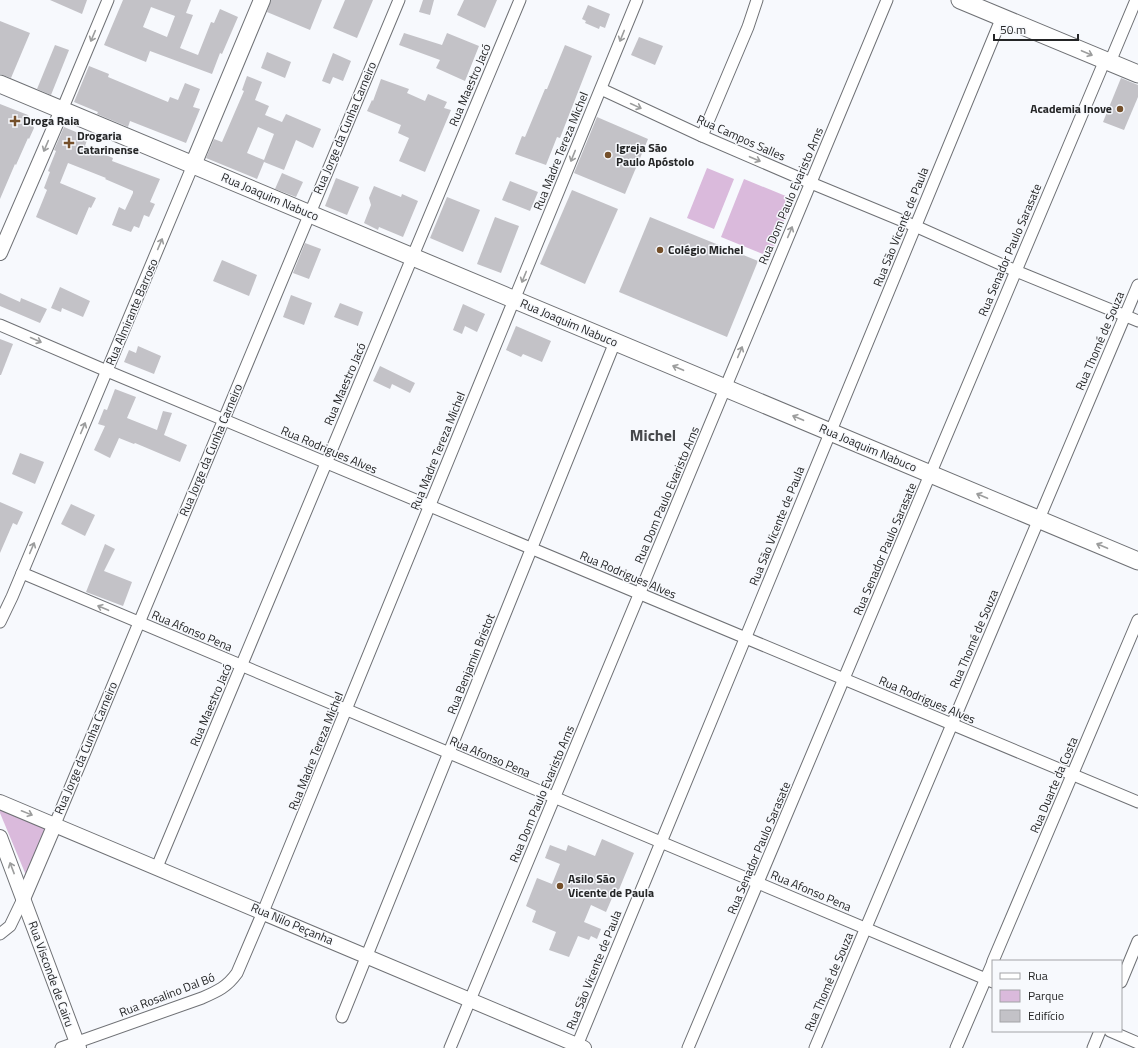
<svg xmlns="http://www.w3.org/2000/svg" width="1138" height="1048" viewBox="0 0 1138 1048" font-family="'Titillium Web',sans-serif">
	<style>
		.green { fill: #dabadc }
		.building { fill: #c3c2c7; fill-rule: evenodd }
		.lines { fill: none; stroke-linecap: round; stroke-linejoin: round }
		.minor-casing { stroke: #6f7175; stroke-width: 13 }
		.tertiary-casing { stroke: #6f7175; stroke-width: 16 }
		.secondary-casing { stroke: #6f7175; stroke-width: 18 }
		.primary-casing { stroke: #6f7175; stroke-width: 19 }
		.minor { stroke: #fff; stroke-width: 11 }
		.tertiary { stroke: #fff; stroke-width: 14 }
		.secondary { stroke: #fff; stroke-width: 16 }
		.primary { stroke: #fff; stroke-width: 17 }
		.oneway { stroke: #9c9d9d }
		.poi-dot { fill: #744f2a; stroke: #f7f9fd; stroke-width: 1.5 }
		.labels { text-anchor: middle; stroke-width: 3; stroke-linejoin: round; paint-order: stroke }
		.street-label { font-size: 12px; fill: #242526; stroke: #f7f9fd }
		.poi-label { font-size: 12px; font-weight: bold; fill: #242526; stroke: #f7f9fd; text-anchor: start }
		.district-label { font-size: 16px; font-weight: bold; fill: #46484b; stroke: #f7f9fd }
	</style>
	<rect width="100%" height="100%" fill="#f7f9fd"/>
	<!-- green -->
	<g class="green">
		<polygon points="707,168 734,179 714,229 687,218"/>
		<polygon points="744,179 793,199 770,257 721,237"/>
		<polygon points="0,810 50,830 28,880 0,813"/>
	</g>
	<!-- building -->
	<g class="building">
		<polygon points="50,0 87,0 82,14"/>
		<path d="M123 0H191L186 13 193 15 180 48 198 55 211 22 214 23 220 9 238 17 222 54 220 53 212 74 150 51 146 62 104 45ZM151 7 175 16 167 37 143 27Z"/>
		<polygon points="271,0 322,0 310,30 267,12"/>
		<polygon points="345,0 373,0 357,38 333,28"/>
		<polygon points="423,0 434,0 430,15 419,12"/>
		<polygon points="464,0 497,0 485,28 457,15"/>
		<polygon points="588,5 610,14 605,28 600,26 599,29 585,23 586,21 582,19"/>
		<polygon points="0,21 30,33 11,78 0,74"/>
		<polygon points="404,33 442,45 447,33 479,46 465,81 436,68 440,60 399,45"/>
		<polygon points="639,37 663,46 655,65 631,55"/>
		<polygon points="55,45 69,50 51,95 37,89"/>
		<polygon points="565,45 592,56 560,138 557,137 546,165 515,154 522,136 525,137 545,89 547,89"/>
		<polygon points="267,52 291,62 285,78 261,68"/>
		<polygon points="333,53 351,61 343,81 333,77 330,84 322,81"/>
		<polygon points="89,66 109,74 108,77 168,102 170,97 178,100 185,83 200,89 193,107 200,109 186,143 130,121 128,127 97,114 98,112 74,102"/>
		<path d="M247 76 262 82 255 100 269 106 265 115 282 122 286 114 321 129 313 148 296 140 284 170 264 162 257 179 206 158 214 139 222 142 244 91 242 90ZM258 127 274 134 264 160 247 153Z"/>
		<polygon points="1121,78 1138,85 1138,97 1124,130 1103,122"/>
		<polygon points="381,79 409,89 407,93 425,101 428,94 447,102 444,108 451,110 425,172 399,161 409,138 398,133 401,125 367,111 372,100 373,101"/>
		<polygon points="0,104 28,115 34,128 29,139 28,138 16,165 15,164 0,199"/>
		<polygon points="597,117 648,139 625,194 574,173"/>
		<polygon points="64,127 88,137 85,146 113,158 112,161 160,179 150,202 155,204 149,217 144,215 139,228 134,226 131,232 112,225 119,207 125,210 133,193 133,191 105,179 106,178 68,163 60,183 96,198 91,208 89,207 77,235 36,217 47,190 44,188 50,172 48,171 56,151 54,150"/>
		<polygon points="282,173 303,182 296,197 275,189"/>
		<polygon points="336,178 359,187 347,215 325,206"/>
		<polygon points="510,181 538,192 530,211 502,200"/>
		<polygon points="374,186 401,197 402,194 418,201 403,237 379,227 378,230 364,223 371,205 369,198"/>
		<polygon points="572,190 618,209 585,284 540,264"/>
		<polygon points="447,197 480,210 463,252 430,238"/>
		<polygon points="495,217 519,226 501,273 477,264"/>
		<polygon points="650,217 758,261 727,337 619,292"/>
		<polygon points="305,243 321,249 309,279 293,273"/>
		<polygon points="222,260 257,275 249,296 213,281"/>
		<polygon points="60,287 90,301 83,317 62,308 61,312 51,308"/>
		<polygon points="0,293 20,302 21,298 47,309 40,323 0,306"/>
		<polygon points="291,295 312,303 304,325 283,317"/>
		<polygon points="340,303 363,312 358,326 334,317"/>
		<polygon points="463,304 485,314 477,332 465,326 462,334 453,330"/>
		<polygon points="516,326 551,341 542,362 523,354 521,357 506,350"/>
		<polygon points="0,339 13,344 1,375 0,375"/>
		<polygon points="138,346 161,356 154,374 124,362 129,350 136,353"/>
		<polygon points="380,366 415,383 410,393 392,384 390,389 373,381"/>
		<polygon points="115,389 136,397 127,418 157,430 163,411 172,413 164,435 187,445 180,462 135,443 134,444 119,438 110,458 94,450 105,426 98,424 104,409 107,410"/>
		<polygon points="20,453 44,462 35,484 12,474"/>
		<polygon points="0,502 23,512 17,525 13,523 0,553"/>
		<polygon points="71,504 95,515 85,536 61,524"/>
		<polygon points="105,544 115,549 104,571 132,582 123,606 86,592"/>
		<polygon points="602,839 634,853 618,892 615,891 606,912 591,905 584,922 601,929 597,939 591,936 589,940 578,936 569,957 549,950 556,932 532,922 536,911 526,906 537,878 552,884 560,864 545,858 550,845 566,851 568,845 595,856"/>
	</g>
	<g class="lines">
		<defs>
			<g id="minor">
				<polyline points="1110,62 1136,0"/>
				<polyline points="601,89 702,136 811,183 915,226 1016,271 1138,321"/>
				<polyline points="62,110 108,0"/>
				<polyline points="702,136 748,27 757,0"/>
				<polyline points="0,325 107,371 1138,802"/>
				<polyline points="22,573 993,982"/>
				<polyline points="0,622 12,597 193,165"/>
				<polyline points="55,824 399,0"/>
				<polyline points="157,867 520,0"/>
				<polyline points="0,934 10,926 23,899"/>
				<polyline points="993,961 1138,620"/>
				<polyline points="1121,982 1138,941"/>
				<polyline points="342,1017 615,342"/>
				<polyline points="1110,1031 1138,1043"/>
				<path d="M61 1048 202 998C218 991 227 987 237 973L263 912 637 0"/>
				<polyline points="450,1048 887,0"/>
				<polyline points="576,1048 1002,17"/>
				<polyline points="688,1048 1105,60"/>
				<polyline points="815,1048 1138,285"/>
				<polyline points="956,1048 993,962"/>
				<polyline points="1093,1048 1100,1031"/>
			</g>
			<g id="tertiary">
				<polyline points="0,253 62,110"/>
				<polyline points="0,802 584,1048"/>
				<polyline points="0,837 79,1048"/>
				<polyline points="23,899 55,824"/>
			</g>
			<polyline id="secondary" points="193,165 262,0"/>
			<g id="primary">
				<polyline points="960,0 1138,74"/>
				<polyline points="0,84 1138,561"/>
			</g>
		</defs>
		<!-- minor casing -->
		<use href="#minor" class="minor-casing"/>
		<!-- tertiary casing -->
		<use href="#tertiary" class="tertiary-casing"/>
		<!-- secondary casing -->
		<use href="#secondary" class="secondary-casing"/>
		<!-- primary casing -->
		<use href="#primary" class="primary-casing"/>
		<!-- minor -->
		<use href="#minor" class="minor"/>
		<!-- tertiary -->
		<use href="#tertiary" class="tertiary"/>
		<!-- secondary -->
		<use href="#secondary" class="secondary"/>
		<!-- primary -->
		<use href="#primary" class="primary"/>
	</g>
	<!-- one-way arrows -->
	<defs><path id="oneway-shaft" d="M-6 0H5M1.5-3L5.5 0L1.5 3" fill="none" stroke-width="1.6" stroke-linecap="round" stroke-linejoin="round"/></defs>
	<g class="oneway">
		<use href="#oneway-shaft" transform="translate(93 36) rotate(113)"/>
		<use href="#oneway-shaft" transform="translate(622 36) rotate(112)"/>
		<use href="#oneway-shaft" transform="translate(1087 53) rotate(23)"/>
		<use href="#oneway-shaft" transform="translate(636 106) rotate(25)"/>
		<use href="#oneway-shaft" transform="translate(46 146) rotate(113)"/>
		<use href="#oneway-shaft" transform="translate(573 156) rotate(112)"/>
		<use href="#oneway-shaft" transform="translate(755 159) rotate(23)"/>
		<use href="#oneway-shaft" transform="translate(790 232) rotate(-67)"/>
		<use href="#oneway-shaft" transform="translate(160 244) rotate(-67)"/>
		<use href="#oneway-shaft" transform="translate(524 277) rotate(112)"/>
		<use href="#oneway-shaft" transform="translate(36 340) rotate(24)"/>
		<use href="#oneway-shaft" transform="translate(740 352) rotate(-67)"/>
		<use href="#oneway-shaft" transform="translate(678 368) rotate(-157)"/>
		<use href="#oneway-shaft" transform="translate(798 418) rotate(-157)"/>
		<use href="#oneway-shaft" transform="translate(83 428) rotate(-67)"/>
		<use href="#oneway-shaft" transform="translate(982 496) rotate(-157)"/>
		<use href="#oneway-shaft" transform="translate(1102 546) rotate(-157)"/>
		<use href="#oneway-shaft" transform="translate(32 548) rotate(-67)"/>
		<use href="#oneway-shaft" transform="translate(103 608) rotate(-157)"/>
		<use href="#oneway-shaft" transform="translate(27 813) rotate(22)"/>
		<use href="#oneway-shaft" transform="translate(12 868) rotate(-111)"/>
	</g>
	<!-- markers -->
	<g class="poi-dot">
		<circle cx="1120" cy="109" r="4"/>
		<path d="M13 115h4v4h4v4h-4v4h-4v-4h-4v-4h4z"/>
		<path d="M67 137h4v4h4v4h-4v4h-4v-4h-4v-4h4z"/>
		<circle cx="608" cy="155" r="4"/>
		<circle cx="660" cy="250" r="4"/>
		<circle cx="560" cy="886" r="4"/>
	</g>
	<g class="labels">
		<!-- street labels -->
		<g class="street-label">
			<text transform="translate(470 85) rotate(-67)" y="4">Rua Maestro Jacó</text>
			<text transform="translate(345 128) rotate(-67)" y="4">Rua Jorge da Cunha Carneiro</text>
			<text transform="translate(741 138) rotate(24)" y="4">Rua Campos Salles</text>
			<text transform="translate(561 151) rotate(-68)" y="4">Rua Madre Tereza Michel</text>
			<text transform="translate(791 196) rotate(-67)" y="4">Rua Dom Paulo Evaristo Arns</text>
			<text transform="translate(270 197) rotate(23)" y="4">Rua Joaquim Nabuco</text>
			<text transform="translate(901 227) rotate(-68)" y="4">Rua São Vicente de Paula</text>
			<text transform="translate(1010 250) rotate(-67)" y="4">Rua Senador Paulo Sarasate</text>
			<text transform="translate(132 312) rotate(-67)" y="4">Rua Almirante Barroso</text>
			<text transform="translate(569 323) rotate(23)" y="4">Rua Joaquim Nabuco</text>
			<text transform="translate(1100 341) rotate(-67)" y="4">Rua Thomé de Souza</text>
			<text transform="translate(345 384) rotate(-67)" y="4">Rua Maestro Jacó</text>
			<text transform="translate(868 448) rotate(23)" y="4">Rua Joaquim Nabuco</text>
			<text transform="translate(211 450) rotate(-67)" y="4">Rua Jorge da Cunha Carneiro</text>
			<text transform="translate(329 450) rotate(23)" y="4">Rua Rodrigues Alves</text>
			<text transform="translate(438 451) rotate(-68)" y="4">Rua Madre Tereza Michel</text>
			<text transform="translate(667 495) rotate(-67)" y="4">Rua Dom Paulo Evaristo Arns</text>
			<text transform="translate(777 526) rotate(-68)" y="4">Rua São Vicente de Paula</text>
			<text transform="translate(885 549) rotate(-67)" y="4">Rua Senador Paulo Sarasate</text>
			<text transform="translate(628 575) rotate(23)" y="4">Rua Rodrigues Alves</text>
			<text transform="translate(192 631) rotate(23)" y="4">Rua Afonso Pena</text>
			<text transform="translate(974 639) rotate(-67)" y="4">Rua Thomé de Souza</text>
			<text transform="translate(471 664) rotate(-68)" y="4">Rua Benjamin Bristot</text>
			<text transform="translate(927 700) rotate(23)" y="4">Rua Rodrigues Alves</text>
			<text transform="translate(211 705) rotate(-67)" y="4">Rua Maestro Jacó</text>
			<text transform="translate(86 748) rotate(-67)" y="4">Rua Jorge da Cunha Carneiro</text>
			<text transform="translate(316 751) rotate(-68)" y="4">Rua Madre Tereza Michel</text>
			<text transform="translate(490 757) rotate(23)" y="4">Rua Afonso Pena</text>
			<text transform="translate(1054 785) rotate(-67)" y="4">Rua Duarte da Costa</text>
			<text transform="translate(542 794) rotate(-67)" y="4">Rua Dom Paulo Evaristo Arns</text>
			<text transform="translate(759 848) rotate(-67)" y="4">Rua Senador Paulo Sarasate</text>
			<text transform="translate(811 891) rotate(23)" y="4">Rua Afonso Pena</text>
			<text transform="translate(292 924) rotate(23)" y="4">Rua Nilo Peçanha</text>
			<text transform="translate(594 970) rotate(-68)" y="4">Rua São Vicente de Paula</text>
			<text transform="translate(51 974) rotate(70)" y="4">Rua Visconde de Cairu</text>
			<text transform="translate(829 982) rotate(-67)" y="4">Rua Thomé de Souza</text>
			<text transform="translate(167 995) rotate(-21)" y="4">Rua Rosalino Dal Bó</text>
		</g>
		<!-- poi labels -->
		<g class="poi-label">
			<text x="1112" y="113" text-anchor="end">Academia Inove</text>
			<text x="23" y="125">Droga Raia</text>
			<text x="77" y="140">Drogaria<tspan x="77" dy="14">Catarinense</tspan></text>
			<text x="616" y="152">Igreja São<tspan x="616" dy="14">Paulo Apóstolo</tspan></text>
			<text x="668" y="254">Colégio Michel</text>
			<text x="568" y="883">Asilo São<tspan x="568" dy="14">Vicente de Paula</tspan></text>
		</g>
		<!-- district labels -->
		<g class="district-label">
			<text x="653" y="441">Michel</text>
		</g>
	</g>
	<!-- legend -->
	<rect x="992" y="960" width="130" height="72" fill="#f7f9fd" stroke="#a3a4a7"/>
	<rect x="1000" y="973" width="20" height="6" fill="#ffffff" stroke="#a3a4a7"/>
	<text x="1028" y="980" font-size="12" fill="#242526">Rua</text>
	<rect x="1000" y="990" width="20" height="12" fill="#dabadc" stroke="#a3a4a7"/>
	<text x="1028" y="1000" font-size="12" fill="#242526">Parque</text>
	<rect x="1000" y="1010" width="20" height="12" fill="#c3c2c7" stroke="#a3a4a7"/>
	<text x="1028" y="1020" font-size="12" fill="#242526">Edifício</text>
	<!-- scale -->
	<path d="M994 34v6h84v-6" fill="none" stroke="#242526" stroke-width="2"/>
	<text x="1000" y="34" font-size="12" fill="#242526" stroke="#f7f9fd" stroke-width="3" paint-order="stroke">50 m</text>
</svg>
